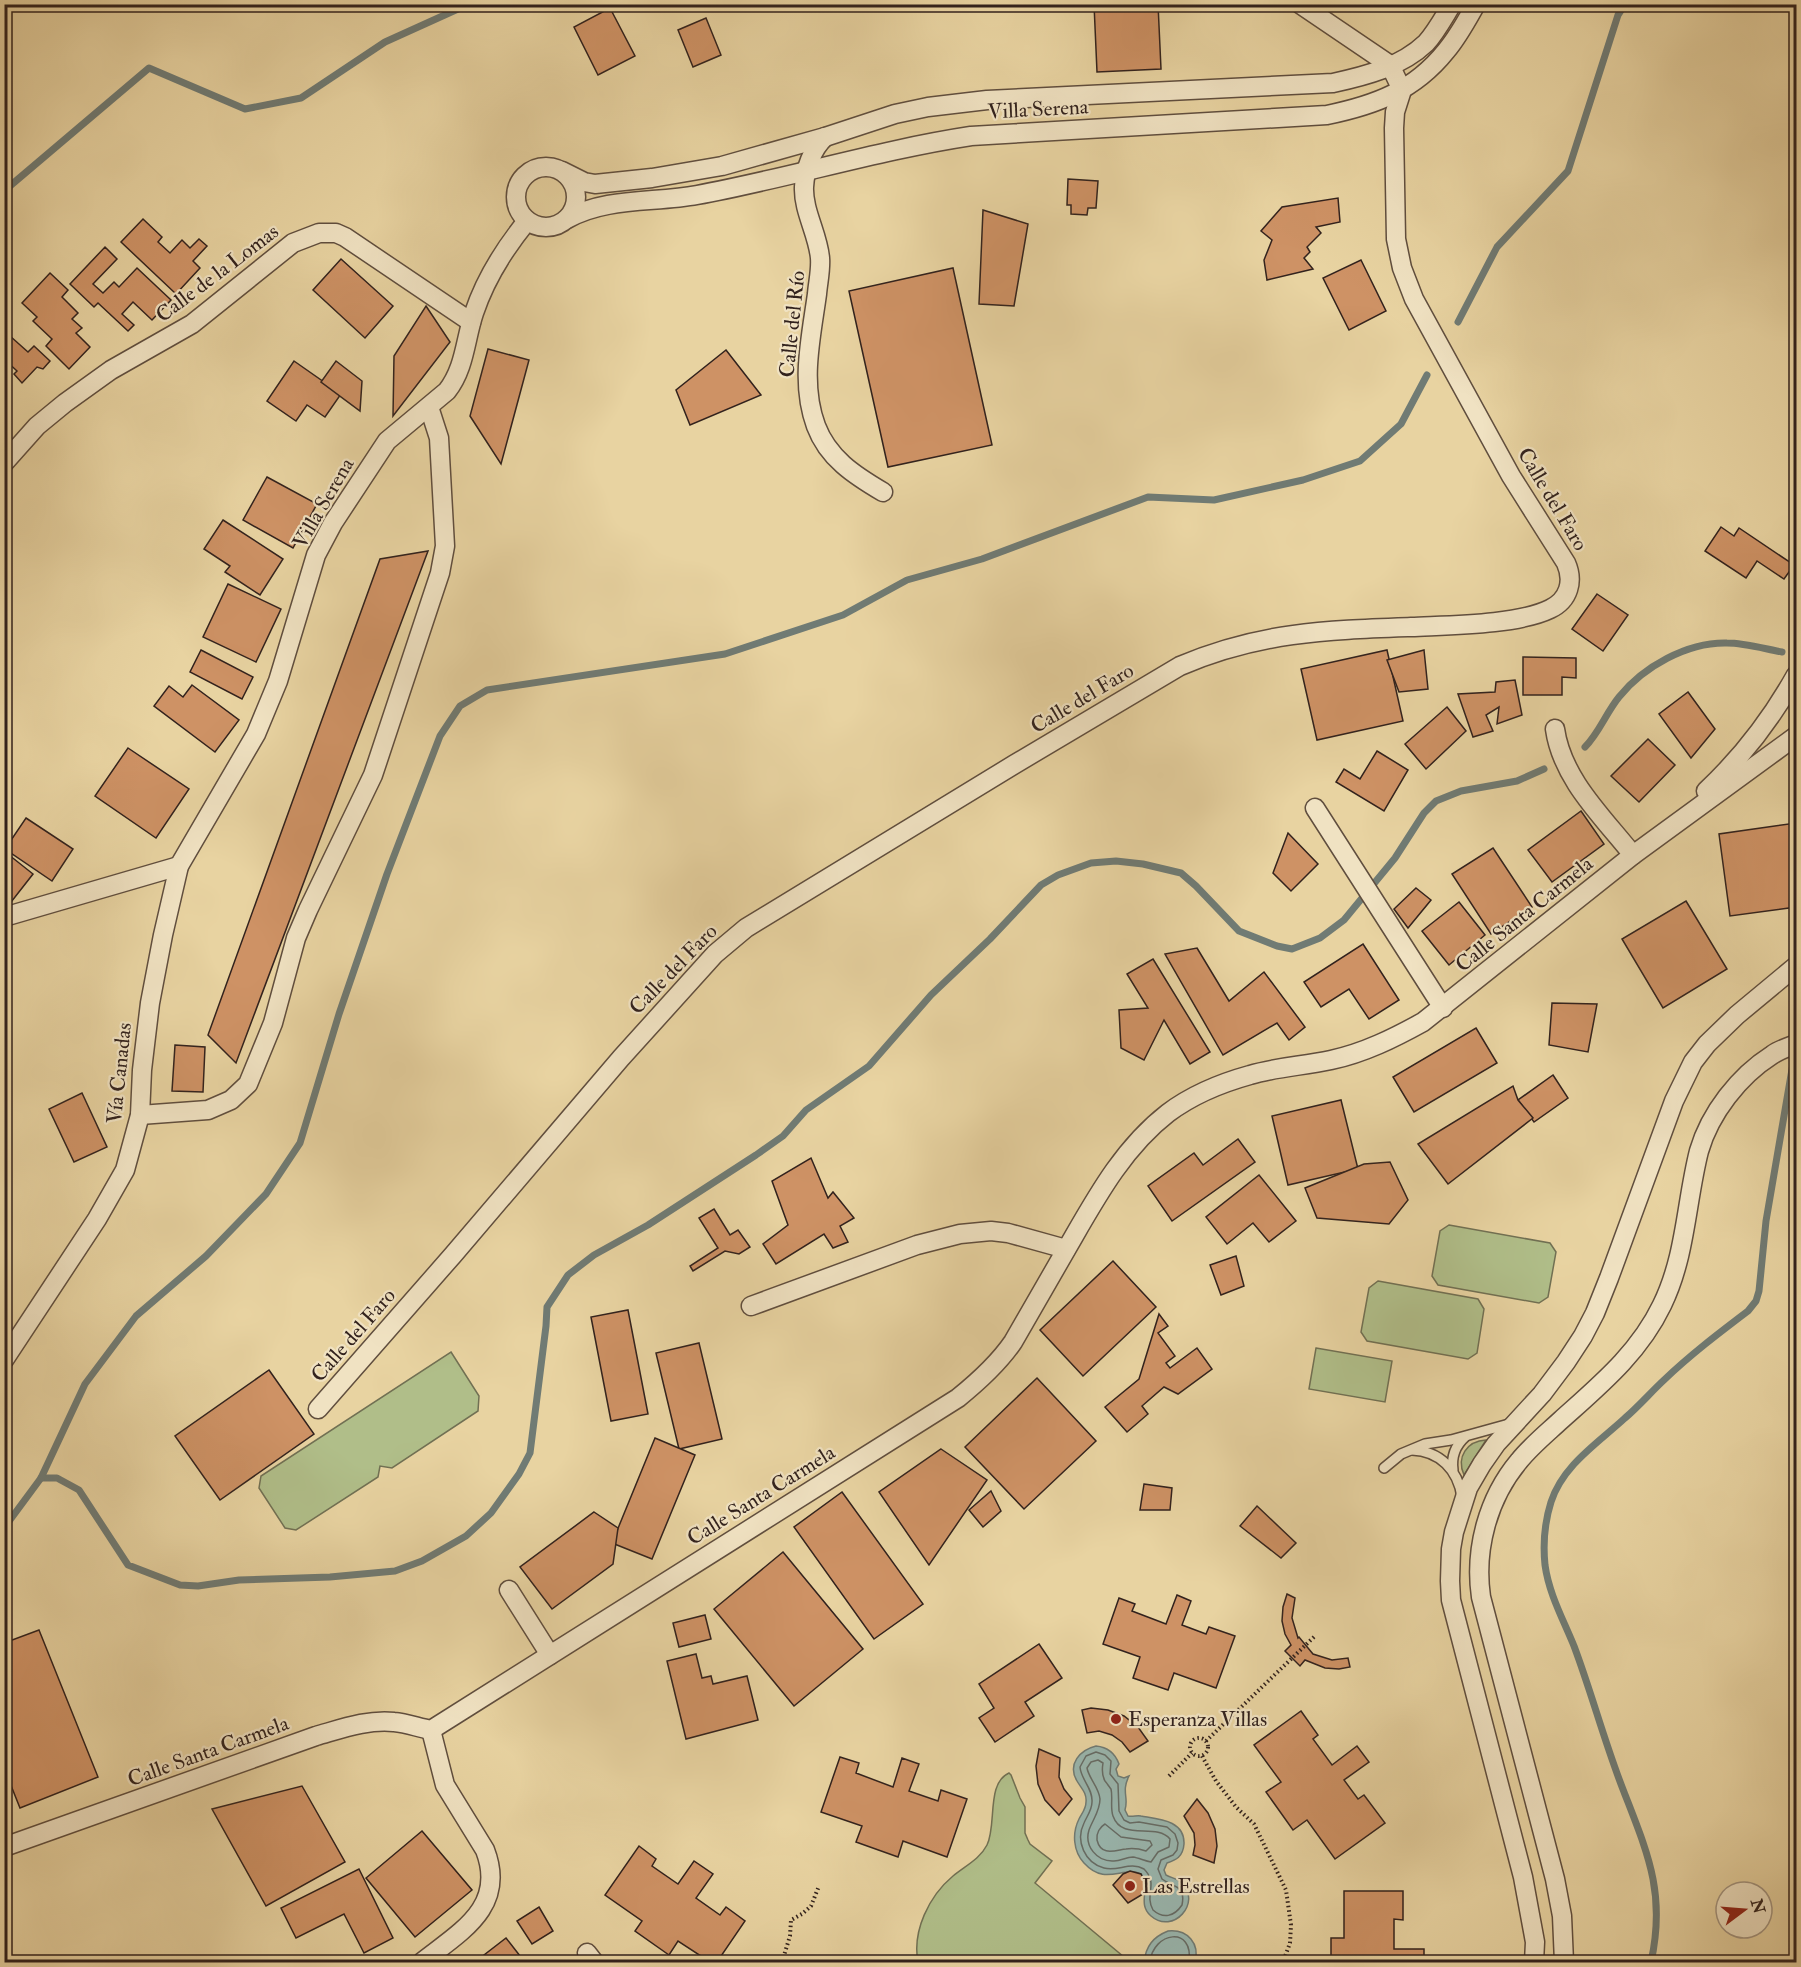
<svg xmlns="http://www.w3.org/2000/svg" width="1801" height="1967" viewBox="0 0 1801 1967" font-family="'IM FELL Double Pica',serif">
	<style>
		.green { fill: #b0be89; stroke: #717053; stroke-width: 1.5 }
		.water { fill: #99b6ae; stroke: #707b74; stroke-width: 1.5 }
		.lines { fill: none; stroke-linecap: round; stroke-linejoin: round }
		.shore { stroke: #666c66; stroke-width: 1.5 }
		.stream { stroke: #707b74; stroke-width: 7 }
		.building { fill: #ce9265; stroke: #32221d; stroke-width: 1.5 }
		.lane-casing { stroke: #604e3e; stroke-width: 12 }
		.street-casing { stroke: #604e3e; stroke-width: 21 }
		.path { stroke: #32221d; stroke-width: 4; stroke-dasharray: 1.5 3; stroke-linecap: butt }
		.lane { stroke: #f0e2c2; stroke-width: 9 }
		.street { stroke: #f0e2c2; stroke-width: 18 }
		.poi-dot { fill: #8f2418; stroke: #f0e2c2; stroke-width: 2 }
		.labels { text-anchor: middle; stroke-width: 4.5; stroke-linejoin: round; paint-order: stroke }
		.street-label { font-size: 21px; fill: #32221d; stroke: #f0e2c2 }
		.poi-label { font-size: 21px; fill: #32221d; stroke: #f0e2c2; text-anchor: start }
	</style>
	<rect width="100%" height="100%" fill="#e8d3a1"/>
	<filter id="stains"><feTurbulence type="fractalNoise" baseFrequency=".00333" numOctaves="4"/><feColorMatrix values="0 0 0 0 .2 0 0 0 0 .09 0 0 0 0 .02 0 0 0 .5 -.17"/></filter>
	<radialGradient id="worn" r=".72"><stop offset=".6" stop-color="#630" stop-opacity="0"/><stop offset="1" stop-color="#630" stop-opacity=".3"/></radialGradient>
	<!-- green -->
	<g class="green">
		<polygon points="1449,1225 1550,1243 1556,1252 1548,1297 1539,1303 1438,1285 1432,1276 1440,1231"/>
		<polygon points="1378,1281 1478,1299 1484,1309 1477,1353 1468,1359 1367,1341 1361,1332 1369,1288"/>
		<polygon points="1316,1348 1392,1361 1385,1402 1309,1389"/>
		<polygon points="451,1352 479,1396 478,1411 392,1468 380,1466 378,1477 296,1530 285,1528 259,1488 261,1476"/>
		<path d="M1486 1440 1464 1475C1456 1457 1467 1441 1486 1440Z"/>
		<path d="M1009 1773 1011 1775 1020 1798 1025 1807V1833L1028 1840 1030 1844 1052 1861 1035 1883 1130 1962H918C912 1931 929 1896 953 1876 965 1866 980 1859 987 1845 997 1825 986 1783 1009 1773Z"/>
	</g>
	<!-- water -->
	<g class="water">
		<path d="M1096 1746C1107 1747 1115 1753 1119 1764L1116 1769 1118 1776 1124 1778 1129 1776C1121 1792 1129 1797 1125 1810L1128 1816C1133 1817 1137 1815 1141 1816 1158 1819 1185 1820 1184 1844 1183 1857 1176 1860 1167 1863L1164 1870 1166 1875C1171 1878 1177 1878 1182 1883 1202 1903 1173 1935 1151 1916 1136 1903 1152 1887 1141 1874 1123 1865 1106 1887 1084 1863 1073 1851 1072 1833 1079 1819 1082 1813 1086 1809 1086 1802 1087 1793 1081 1788 1077 1781 1067 1764 1080 1750 1096 1746Z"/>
		<path d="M1168 1931C1188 1929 1200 1944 1195 1962H1144C1146 1946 1153 1937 1168 1931Z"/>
	</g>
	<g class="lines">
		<!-- shore -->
		<g class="shore">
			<path d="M1096 1752 1105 1755 1111 1761 1110 1774 1118 1784 1119 1811 1124 1820 1130 1823 1139 1822 1167 1827 1175 1834 1178 1843 1177 1850 1173 1855 1161 1860 1158 1869 1162 1879C1174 1888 1186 1885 1182 1905 1174 1917 1163 1919 1153 1910 1144 1894 1159 1884 1144 1869 1130 1861 1118 1872 1104 1868 1085 1863 1075 1841 1084 1823 1087 1816 1092 1810 1092 1802 1093 1788 1081 1780 1080 1767L1086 1756Z"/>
			<path d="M1098 1760 1103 1763C1102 1769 1102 1776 1105 1781 1106 1782 1110 1788 1111 1789 1113 1797 1110 1808 1113 1816 1122 1842 1156 1822 1170 1839L1169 1847 1158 1852 1151 1862C1145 1861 1139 1858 1133 1857 1126 1857 1121 1861 1114 1861 1097 1862 1084 1846 1089 1830 1093 1819 1100 1811 1100 1799 1099 1787 1089 1779 1087 1768L1091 1762Z"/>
			<path d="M1105 1824 1121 1837 1150 1841 1152 1845 1146 1851C1140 1849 1133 1848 1126 1849 1116 1850 1101 1857 1097 1840 1096 1833 1100 1827 1105 1824Z"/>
			<path d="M1150 1962C1153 1932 1194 1925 1189 1962"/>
		</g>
		<!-- stream -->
		<g class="stream">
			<polyline points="4,191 149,68 245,109 301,98 385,42 469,4"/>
			<polyline points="1458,322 1497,247 1568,171 1618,15 1625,4"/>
			<path d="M1585 747C1599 733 1606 713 1619 697 1643 667 1687 642 1727 643 1745 643 1765 649 1782 652"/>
			<polyline points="41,1478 57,1478 79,1490 128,1565 180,1585 198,1586 239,1580 330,1577 395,1571 422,1561 466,1536 491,1513 519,1474 530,1453 546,1326 547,1307 568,1275 594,1255 648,1225 756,1155 783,1136 806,1110 869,1066 931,995 990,939 1041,885 1058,875 1091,863 1116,861 1143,864 1181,873 1196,886 1239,931 1277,946 1292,949 1320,938 1344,920 1395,858 1424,813 1436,801 1461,791 1517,781 1544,769"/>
			<polyline points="4,1528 41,1478 85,1384 136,1316 206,1256 266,1194 300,1143 339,1014 387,874 440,736 460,706 487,690 725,654 843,615 907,580 982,559 1148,497 1214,500 1303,480 1360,461 1401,424 1427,375"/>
			<path d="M1651 1962C1666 1894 1648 1854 1624 1792 1605 1744 1592 1694 1574 1646 1563 1619 1549 1594 1545 1565 1543 1545 1545 1521 1551 1502 1563 1465 1598 1443 1625 1418 1639 1406 1651 1392 1664 1380 1690 1355 1719 1333 1748 1311L1756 1301 1759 1291 1766 1221 1796 1046"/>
		</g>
	</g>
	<!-- building -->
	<g class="building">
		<polygon points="1094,4 1158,4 1161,69 1097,72"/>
		<polygon points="610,8 635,56 598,75 574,27"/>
		<polygon points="706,18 721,55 693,67 678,30"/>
		<polygon points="1068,179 1098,181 1096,208 1088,208 1087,215 1071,214 1071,205 1067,205"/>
		<polygon points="1338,198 1340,222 1316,227 1321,233 1307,247 1310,252 1304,258 1313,269 1267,280 1264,260 1272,240 1261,231 1282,207"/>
		<polygon points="983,210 1028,224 1014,306 979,304"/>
		<polygon points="143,219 162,237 158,242 170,253 182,240 190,248 199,239 207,246 193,261 200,268 176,294 121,242"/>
		<polygon points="105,247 117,259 93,284 103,293 114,282 119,287 137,268 171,300 152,320 133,302 122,314 134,325 128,331 98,303 94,307 70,284"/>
		<polygon points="341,259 393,306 365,338 313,290"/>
		<polygon points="1361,260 1386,311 1349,330 1323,278"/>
		<polygon points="953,268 992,445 888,467 849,291"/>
		<polygon points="50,273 68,290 62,297 78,313 72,319 82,328 76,333 90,347 69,369 46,346 52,339 33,321 37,317 22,303"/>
		<polygon points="426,306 450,342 393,416 394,356"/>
		<polygon points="10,336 28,352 34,346 50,361 43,369 37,367 22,383 14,374 17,371 4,359 4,341"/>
		<polygon points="488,349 529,360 501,464 470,416"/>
		<polygon points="726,350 761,395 690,425 676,390"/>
		<polygon points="294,361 341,394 325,417 307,405 296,421 267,401"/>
		<polygon points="336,361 362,381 360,411 321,382"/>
		<polygon points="267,477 317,504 293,548 243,520"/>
		<polygon points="223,520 283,559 260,595 225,572 230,566 204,549"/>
		<polygon points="1721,527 1734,536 1739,528 1794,565 1784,579 1757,561 1746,578 1705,551"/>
		<polygon points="428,551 236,1063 208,1035 380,559"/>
		<polygon points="228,584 281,609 256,662 203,637"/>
		<polygon points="1597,594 1628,615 1603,651 1572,629"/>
		<polygon points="201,650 253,677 242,699 190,672"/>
		<polygon points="1387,650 1403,721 1317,740 1301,669"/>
		<polygon points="1424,650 1428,689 1399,692 1387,660"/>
		<polygon points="1523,657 1576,658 1576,678 1562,677 1562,695 1523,695"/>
		<polygon points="1515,680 1522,715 1497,724 1499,707 1486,715 1493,731 1473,737 1458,694 1495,692 1496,682"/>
		<polygon points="192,685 239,720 215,752 154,706 169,686 183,697"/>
		<polygon points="1688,692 1715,729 1691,758 1659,714"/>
		<polygon points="1447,707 1466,731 1426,769 1405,744"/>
		<polygon points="1648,739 1675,765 1639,802 1611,776"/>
		<polygon points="128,748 189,789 156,838 95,796"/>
		<polygon points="1377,751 1408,770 1384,811 1336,782 1344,769 1360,779"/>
		<polygon points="1581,811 1604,844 1552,882 1528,850"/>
		<polygon points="26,818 73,849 52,881 5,849"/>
		<polygon points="1796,823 1796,907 1730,916 1719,834"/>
		<polygon points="1288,833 1318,864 1291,891 1273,873"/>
		<polygon points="1493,848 1532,907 1491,934 1452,874"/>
		<polygon points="4,851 33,874 8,906 4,903"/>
		<polygon points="1416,888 1431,900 1408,928 1394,909"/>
		<polygon points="1686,901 1727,969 1663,1008 1622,939"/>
		<polygon points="1459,902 1485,935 1449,965 1422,931"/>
		<polygon points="1363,944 1399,1000 1369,1019 1349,989 1321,1007 1304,982"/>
		<polygon points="1197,948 1229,1001 1264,972 1305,1027 1289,1040 1277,1023 1223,1055 1165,954"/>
		<polygon points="1153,959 1210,1052 1190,1064 1164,1020 1144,1060 1121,1048 1119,1010 1148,1008 1127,974"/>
		<polygon points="1552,1003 1597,1004 1588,1052 1549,1045"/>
		<polygon points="1476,1028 1497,1063 1414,1112 1393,1077"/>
		<polygon points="175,1045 205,1047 203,1092 172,1091"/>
		<polygon points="1553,1075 1568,1098 1534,1122 1518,1100"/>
		<polygon points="1513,1086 1518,1100 1533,1118 1448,1184 1418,1144"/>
		<polygon points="82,1093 107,1147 74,1162 49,1109"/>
		<polygon points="1341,1100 1358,1169 1288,1185 1272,1116"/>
		<polygon points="1238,1139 1255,1162 1172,1221 1148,1186 1194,1153 1203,1165"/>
		<polygon points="811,1158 828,1198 833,1192 854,1218 840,1226 848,1242 833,1248 824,1234 776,1264 763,1244 788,1225 772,1181"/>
		<polygon points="1390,1162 1408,1200 1389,1224 1317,1218 1305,1188 1364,1164"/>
		<polygon points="1259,1175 1296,1221 1269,1242 1253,1223 1227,1244 1206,1217"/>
		<polygon points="714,1209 730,1235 738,1230 750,1247 739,1254 725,1251 693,1271 690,1266 718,1248 699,1218"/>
		<polygon points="1236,1256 1244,1286 1221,1295 1210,1265"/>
		<polygon points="1113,1261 1156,1307 1083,1376 1040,1330"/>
		<polygon points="628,1310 648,1414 611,1421 591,1317"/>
		<polygon points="1159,1314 1168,1326 1158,1333 1175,1356 1166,1363 1170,1368 1197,1348 1212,1369 1178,1394 1164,1387 1142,1406 1148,1414 1127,1432 1105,1407 1139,1379"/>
		<polygon points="699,1343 722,1439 679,1449 656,1353"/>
		<polygon points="269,1370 314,1434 220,1500 175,1436"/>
		<polygon points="1037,1378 1096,1441 1024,1509 965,1447"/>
		<polygon points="655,1438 695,1455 652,1559 612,1543"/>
		<polygon points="941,1449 987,1480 929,1565 879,1492"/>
		<polygon points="1144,1484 1172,1488 1170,1510 1140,1510"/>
		<polygon points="991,1491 1001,1511 983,1527 969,1510"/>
		<polygon points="842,1492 923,1604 874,1639 794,1527"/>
		<polygon points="1257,1506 1296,1543 1281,1558 1240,1526"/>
		<polygon points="594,1512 618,1528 613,1564 552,1609 520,1567"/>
		<polygon points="783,1552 863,1649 794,1706 714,1609"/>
		<polygon points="1287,1594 1295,1598 1292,1618 1298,1638 1299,1637 1313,1654 1332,1660 1348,1658 1350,1667 1339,1669 1325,1668 1305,1660 1300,1666 1285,1651 1291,1645 1285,1634 1282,1621 1283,1607"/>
		<polygon points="1177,1595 1191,1601 1182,1625 1206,1634 1209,1627 1235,1636 1216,1688 1174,1673 1168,1690 1133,1678 1140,1657 1103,1644 1119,1598 1135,1604 1132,1611 1166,1624"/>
		<polygon points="705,1615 711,1639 679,1647 673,1623"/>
		<polygon points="39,1630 98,1777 20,1808 4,1768 4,1643"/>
		<polygon points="1039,1644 1062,1678 1025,1702 1034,1716 995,1742 979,1718 994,1708 979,1684"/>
		<polygon points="696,1654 702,1678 711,1676 713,1684 747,1676 758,1720 686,1739 667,1661"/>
		<polygon points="1091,1708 1108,1710 1124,1716 1138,1727 1148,1741 1130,1752 1122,1742 1112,1735 1099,1731 1087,1733 1082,1710"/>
		<polygon points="1301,1711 1318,1735 1313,1739 1332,1765 1357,1746 1369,1762 1344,1780 1358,1799 1364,1795 1385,1823 1335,1859 1307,1820 1293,1830 1266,1792 1281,1782 1254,1745"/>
		<polygon points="1039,1749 1060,1758 1059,1777 1064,1789 1072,1799 1059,1815 1045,1800 1038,1784 1036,1766"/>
		<polygon points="840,1757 859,1763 856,1773 893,1787 902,1758 919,1764 909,1791 938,1801 941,1790 967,1799 947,1857 903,1841 898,1857 856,1842 862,1826 821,1812"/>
		<polygon points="302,1786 345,1862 266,1906 212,1809"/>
		<polygon points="1197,1799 1208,1813 1215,1829 1217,1846 1214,1863 1193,1855 1195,1845 1194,1833 1184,1816"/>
		<polygon points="422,1831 472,1890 415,1937 366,1878"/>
		<polygon points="639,1846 656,1859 652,1866 678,1884 694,1861 713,1874 696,1898 720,1915 726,1907 745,1921 717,1962 710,1962 678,1941 669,1955 635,1931 642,1921 605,1895"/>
		<polygon points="359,1869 393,1938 364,1953 344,1914 296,1938 281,1908"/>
		<polygon points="1130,1871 1141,1874 1146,1884 1143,1894 1128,1903 1113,1885 1123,1874"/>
		<polygon points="1344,1891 1403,1891 1403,1920 1394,1919 1394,1949 1424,1949 1424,1962 1331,1962 1331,1938 1344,1938"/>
		<polygon points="539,1907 553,1931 532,1944 517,1921"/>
		<polygon points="506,1938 524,1961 475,1962"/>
	</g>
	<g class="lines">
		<defs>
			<g id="lane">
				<path d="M1412 1450C1440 1451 1458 1470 1462 1497"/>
				<polyline points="1384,1468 1401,1454 1425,1444 1451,1440 1509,1424"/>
				<path d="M1453 1470C1451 1456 1455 1446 1465 1437"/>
			</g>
			<g id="street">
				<path d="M825 137C812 149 805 169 804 187 803 211 818 234 820 258 821 270 818 282 817 294 811 338 800 383 816 426 828 458 854 475 883 492"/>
				<circle cx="546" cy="197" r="30"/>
				<path d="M562 171 584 182 595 184 652 178 722 166 825 137 895 114 928 107 987 100 1333 83C1365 76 1401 67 1426 43 1436 32 1444 17 1452 4"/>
				<path d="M567 219C606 197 654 203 697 195 789 178 879 150 971 136L1327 115C1375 105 1414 91 1446 51 1458 37 1467 20 1476 4"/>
				<polyline points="4,463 37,426 65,403 111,370 192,324 293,243 319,233 336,233 345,237 471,322"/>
				<path d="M1555 729C1562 779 1603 817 1633 855"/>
				<path d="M1706 791C1742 757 1772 718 1796 675"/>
				<polyline points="1315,808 1443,1008"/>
				<polyline points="4,917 179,866"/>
				<polyline points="140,1115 208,1110 231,1100 248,1084 273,1023 296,938 308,910 373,775 440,573 445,546 439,438 429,407"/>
				<polyline points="751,1306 917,1245 960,1234 991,1231 1008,1233 1066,1249"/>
				<path d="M4 1360 97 1219 125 1170 140 1115 142 1070 150 1003 163 935 179 866 256 734 278 681 316 555 333 523 387 441 447 391C465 368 465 340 474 313 485 280 505 248 527 221"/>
				<path d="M318 1409 453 1255 621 1058 715 954 746 928 1015 764 1180 666C1259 632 1327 630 1411 627 1449 625 1517 625 1550 609 1569 600 1574 581 1566 563L1511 476 1414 299 1402 268 1396 239 1394 128 1395 112 1402 90 1390 65 1300 4"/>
				<polyline points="509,1590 550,1655"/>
				<path d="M4 1847 316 1736C341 1729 368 1719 394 1722 407 1723 419 1728 431 1730L958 1398C979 1381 998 1364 1013 1342 1032 1309 1051 1276 1070 1243 1097 1196 1124 1147 1168 1113 1192 1095 1221 1083 1250 1075 1276 1067 1304 1066 1331 1060 1364 1053 1394 1038 1423 1022L1633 855 1796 736"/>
				<polyline points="587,1953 594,1962"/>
				<path d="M422 1962C460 1932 507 1907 485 1850L445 1785 431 1730"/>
				<polyline points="1534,1962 1535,1942 1523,1877 1451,1600 1450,1581 1451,1549 1454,1532 1468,1488 1482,1464 1496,1444 1542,1394 1566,1362 1583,1336 1595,1313 1609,1278 1674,1101 1693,1062 1707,1044 1737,1015 1796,966"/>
				<path d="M1564 1962 1562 1916 1555 1879 1481 1597C1474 1549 1488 1498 1519 1461 1531 1446 1547 1433 1561 1420 1600 1385 1639 1353 1662 1305 1686 1256 1686 1202 1699 1151 1710 1113 1739 1076 1772 1055 1779 1050 1788 1047 1796 1044"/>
			</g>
		</defs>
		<!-- lane casing -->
		<use href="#lane" class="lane-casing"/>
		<!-- street casing -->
		<use href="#street" class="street-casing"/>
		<!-- path -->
		<g class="path">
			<circle cx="1199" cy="1747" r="9"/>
			<polyline points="1206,1741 1316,1635"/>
			<polyline points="1202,1756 1216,1781 1236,1807 1254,1824 1286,1890 1291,1925 1290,1943 1283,1962"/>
			<polyline points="1169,1776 1192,1753"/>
			<polyline points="782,1962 790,1936 791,1920 802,1914 811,1906 819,1886"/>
		</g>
		<!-- lane -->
		<use href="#lane" class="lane"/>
		<!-- street -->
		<use href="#street" class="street"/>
	</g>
	<!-- markers -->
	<g class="poi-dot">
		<circle cx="1116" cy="1719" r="6"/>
		<circle cx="1130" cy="1886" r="6"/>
	</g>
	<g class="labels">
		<!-- street labels -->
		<g class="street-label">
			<text transform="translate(1038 109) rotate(-3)" y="7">Villa Serena</text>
			<text transform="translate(217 273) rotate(-37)" y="7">Calle de la Lomas</text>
			<text transform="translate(792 324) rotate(-84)" y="7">Calle del Río</text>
			<text transform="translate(1553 499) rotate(59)" y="7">Calle del Faro</text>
			<text transform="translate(323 503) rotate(-60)" y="7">Villa Serena</text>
			<text transform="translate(1082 698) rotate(-31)" y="7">Calle del Faro</text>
			<text transform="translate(1524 914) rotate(-39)" y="7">Calle Santa Carmela</text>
			<text transform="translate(673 969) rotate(-46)" y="7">Calle del Faro</text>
			<text transform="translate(119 1073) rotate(-84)" y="7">Vía Canadas</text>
			<text transform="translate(353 1335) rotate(-49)" y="7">Calle del Faro</text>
			<text transform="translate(761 1495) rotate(-32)" y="7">Calle Santa Carmela</text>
			<text transform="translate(208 1751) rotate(-20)" y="7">Calle Santa Carmela</text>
		</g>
		<!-- poi labels -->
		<g class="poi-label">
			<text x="1128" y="1726">Esperanza Villas</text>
			<text x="1142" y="1893">Las Estrellas</text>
		</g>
	</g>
	<!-- margin -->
	<rect width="1801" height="1967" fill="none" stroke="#e8d3a1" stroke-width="24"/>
	<rect x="6" y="6" width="1789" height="1955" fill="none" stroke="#32221d" stroke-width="3"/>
	<rect x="12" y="12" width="1777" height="1943" fill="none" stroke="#32221d" stroke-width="1.5"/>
	<!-- north arrow -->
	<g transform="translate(1744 1910) rotate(74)"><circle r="28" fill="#f0e2c2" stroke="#a49580" stroke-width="1.5"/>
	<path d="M0-4.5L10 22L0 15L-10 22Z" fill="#8f2418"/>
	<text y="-9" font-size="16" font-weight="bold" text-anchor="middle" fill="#32221d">N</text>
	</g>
	<rect width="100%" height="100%" filter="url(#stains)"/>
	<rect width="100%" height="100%" fill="url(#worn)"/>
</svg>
